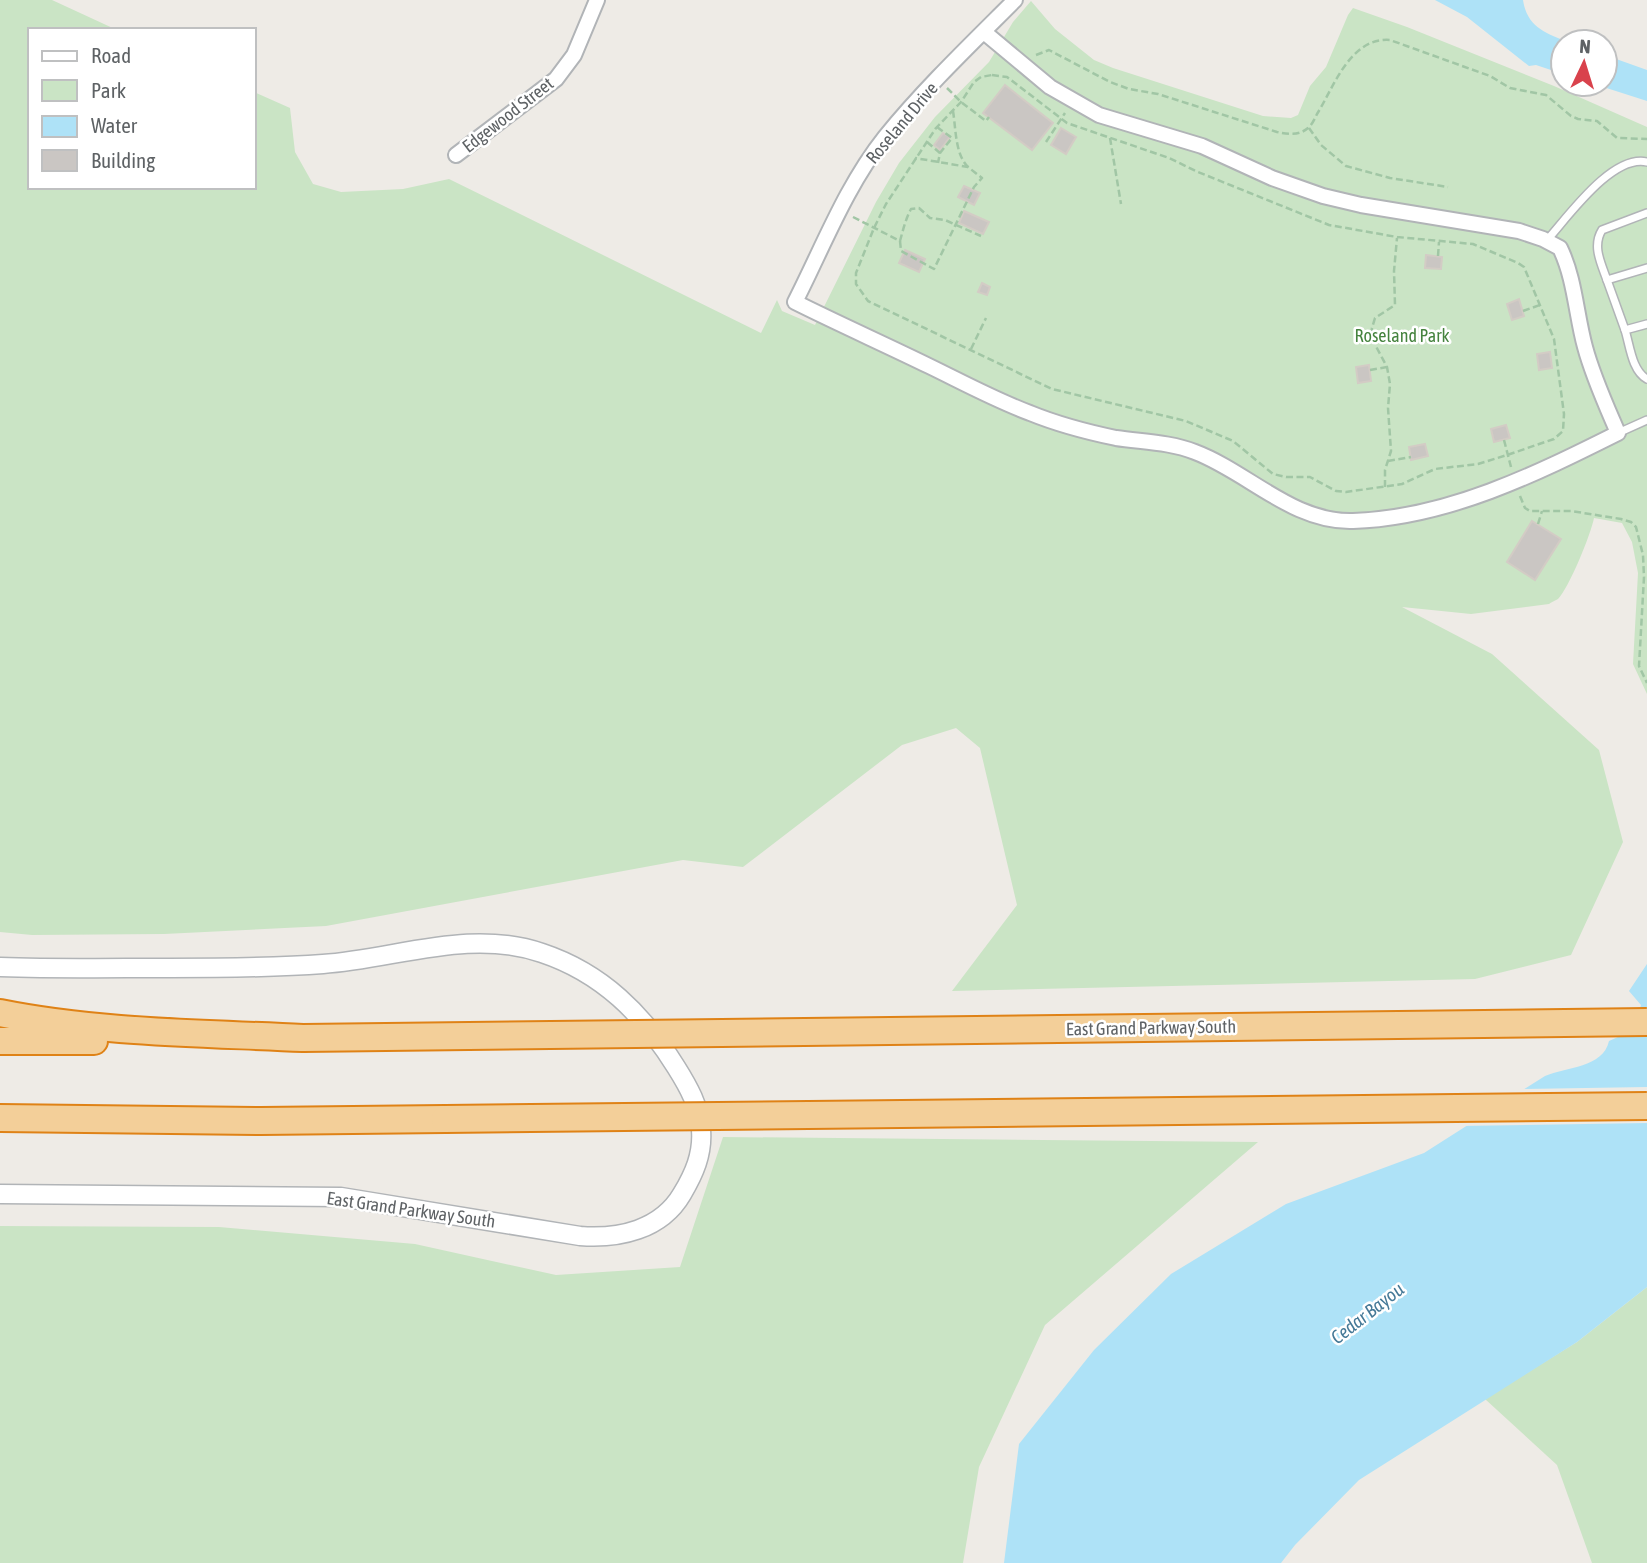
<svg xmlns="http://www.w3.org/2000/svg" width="1647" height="1563" viewBox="0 0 1647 1563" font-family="'Asap Condensed',sans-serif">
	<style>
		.green { fill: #cae4c5 }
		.water { fill: #aee2f7 }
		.pier { fill: #eeebe6 }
		.building { fill: #cac6c3; stroke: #d3ccc5; stroke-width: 2 }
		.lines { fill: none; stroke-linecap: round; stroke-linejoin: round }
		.service-casing { stroke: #b1b4b7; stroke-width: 10 }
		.minor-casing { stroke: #b1b4b7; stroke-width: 18 }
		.tertiary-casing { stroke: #b1b4b7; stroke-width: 21 }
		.motorway-casing { stroke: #df8216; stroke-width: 30 }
		.path { stroke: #a1c6a5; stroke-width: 2.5; stroke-dasharray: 7 3.5; stroke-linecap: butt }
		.service { stroke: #fff; stroke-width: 7 }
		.minor { stroke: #fff; stroke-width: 14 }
		.tertiary { stroke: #fff; stroke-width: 18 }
		.motorway { stroke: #f3cf99; stroke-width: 26 }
		.motorway-bridge-casing { stroke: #df8216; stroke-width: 30; stroke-linecap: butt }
		.motorway-bridge { stroke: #f3cf99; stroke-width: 26 }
		.labels { text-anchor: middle; stroke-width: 5; stroke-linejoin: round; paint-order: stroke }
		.street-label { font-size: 18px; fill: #5e6265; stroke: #fff }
		.park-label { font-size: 18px; fill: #45833e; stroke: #fff }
		.water-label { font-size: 19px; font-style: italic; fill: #457997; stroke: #fff }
	</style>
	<rect width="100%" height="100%" fill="#eeebe6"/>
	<!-- green -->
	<g class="green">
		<path d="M0 0H52L117 30H30V187H254V92L290 108 295 152 313 184 341 192 403 189 449 179 761 333 777 300 782 311 815 325 876 202 899 163 935 117 989 62 1013 22 1031 1 1055 29 1094 60 1113 68 1263 116 1291 118 1298 115 1310 86 1326 67 1348 15 1353 8 1407 27 1554 86 1647 127V694L1633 664 1638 573 1632 542 1622 523 1594 518C1591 534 1569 588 1558 599 1555 601 1551 602 1549 604L1471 614 1402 607 1492 654 1599 750 1623 842 1571 955 1475 979 952 991 1017 905 980 748 956 728 902 745 743 867 683 860 326 926 164 934 32 935 0 932Z"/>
		<polygon points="723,1137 1258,1142 1045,1325 979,1467 963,1563 0,1563 0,1226 219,1227 415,1244 556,1275 680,1267"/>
		<polygon points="1647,1287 1647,1563 1592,1563 1557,1465 1485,1399 1577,1342"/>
	</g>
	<!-- water -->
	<g class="water">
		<path d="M1435 0H1523C1527 27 1546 33 1568 42H1563V74L1536 65 1529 66 1467 17Z"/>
		<polygon points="1605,55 1647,70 1647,101 1594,84 1605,84"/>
		<polygon points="1647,964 1647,1020 1638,1015 1641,1005 1629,991"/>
		<path d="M1647 1024V1287L1577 1342 1359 1480 1295 1545 1281 1563H1004L1019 1444 1094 1350 1171 1274 1286 1204 1424 1153 1545 1076C1566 1067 1603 1068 1609 1041Z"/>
	</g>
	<!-- pier -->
	<polygon class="pier" points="1647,1087 1647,1123 1459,1126 1520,1089"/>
	<!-- building -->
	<g class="building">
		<polygon points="1005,85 1053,123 1032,150 983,113"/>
		<polygon points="1061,128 1076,137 1066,154 1051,145"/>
		<polygon points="943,133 950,137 940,150 934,145"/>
		<polygon points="964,186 980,193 974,205 958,197"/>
		<polygon points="964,211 989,222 983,234 959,223"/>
		<polygon points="905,250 925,259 919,272 899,263"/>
		<polygon points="1426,255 1442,257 1441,269 1425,268"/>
		<polygon points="982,283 990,287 987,295 978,292"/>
		<polygon points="1519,299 1524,316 1512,320 1507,304"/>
		<polygon points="1550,352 1552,368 1539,370 1537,354"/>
		<polygon points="1369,365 1371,381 1358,383 1356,367"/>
		<polygon points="1506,425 1510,438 1494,442 1491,429"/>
		<polygon points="1425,444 1428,456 1411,460 1409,447"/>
		<polygon points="1532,521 1561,539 1535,580 1507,562"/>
	</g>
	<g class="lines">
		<defs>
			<g id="service">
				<path d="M1647 213 1602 230C1592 246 1601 263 1607 280L1647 268"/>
				<path d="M1547 240C1568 217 1612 154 1647 162"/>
				<polyline points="1607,280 1625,330"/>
				<path d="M1647 324 1625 330C1630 346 1632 371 1647 379"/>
				<polyline points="1618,433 1647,420"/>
			</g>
			<g id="minor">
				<path d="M984 32 1050 87 1099 115 1202 146 1272 178 1323 196 1361 205 1519 231 1543 239 1560 248C1575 279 1576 314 1585 347 1593 377 1606 405 1618 433 1536 474 1447 518 1353 521 1293 523 1248 472 1195 452 1170 442 1142 442 1116 438 1087 432 1057 424 1030 413 995 400 962 382 929 366 884 344 839 324 795 302 823 247 846 186 885 137 925 88 971 44 1015 0"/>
				<polyline points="456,155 556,79 574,55 597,0"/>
			</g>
			<path id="tertiary" d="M0 967C56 969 113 968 169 968 220 968 272 968 323 964 396 959 469 928 542 953 602 973 643 1014 676 1067 688 1086 700 1107 701 1130 703 1154 694 1174 682 1194 661 1230 619 1239 580 1236L341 1197 0 1194"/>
			<g id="motorway">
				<path d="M0 1013C99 1033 202 1033 303 1038"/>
				<polyline points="0,1041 94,1041"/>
				<polyline points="0,1118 261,1121 445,1119"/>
			</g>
		</defs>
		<!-- service casing -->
		<use href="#service" class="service-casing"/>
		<!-- minor casing -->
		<use href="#minor" class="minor-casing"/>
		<!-- tertiary casing -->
		<use href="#tertiary" class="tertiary-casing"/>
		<!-- motorway casing -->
		<use href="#motorway" class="motorway-casing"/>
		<!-- path -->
		<g class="path">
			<path d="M1036 55 1049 50 1110 82 1129 89 1158 94 1277 132C1287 134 1299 136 1308 128 1312 125 1315 118 1317 114 1334 87 1350 37 1390 40L1490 76 1510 88 1546 95 1571 116 1578 119 1597 121 1617 138 1647 139"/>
			<polygon points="992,75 1007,77 1067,123 1169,158 1198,172 1329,225 1397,237 1473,244 1518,263 1524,267 1554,339 1564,414 1563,431 1554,439 1507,455 1478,464 1435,469 1402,484 1346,492 1336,491 1310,477 1286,477 1273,474 1233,441 1186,421 1052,389 868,301 856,284 856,273 874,228 886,204 936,128 961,102 974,82 981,77"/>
			<polyline points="947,88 961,102 986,121 989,117"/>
			<path d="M953 111C956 129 955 154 968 167"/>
			<polyline points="937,127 952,138 940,153 938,163"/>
			<polyline points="1309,128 1321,145 1346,166 1390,178 1448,187"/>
			<polyline points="1110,138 1121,204"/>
			<polyline points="927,142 940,153"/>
			<polyline points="1046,142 1065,113"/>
			<path d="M853 217 900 241C903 230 906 218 911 209L919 208 930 218 945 220 981 236"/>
			<polyline points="900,241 901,251 934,269 974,187 982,178 968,167 915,158"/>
			<polyline points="1438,256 1439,242"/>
			<polyline points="1523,311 1540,305"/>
			<polyline points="971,349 986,318"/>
			<polyline points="1370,370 1387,367"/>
			<polyline points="1504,440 1511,467"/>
			<polyline points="1388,461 1411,457"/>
			<polyline points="1385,487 1385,470 1391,451 1388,408 1390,384 1387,367 1371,337 1372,328 1375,318 1395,305 1394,271 1397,238"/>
			<polyline points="1520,496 1525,508 1530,511 1571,511 1621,519 1631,522 1636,527 1643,555 1644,577 1639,666 1647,683"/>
			<polyline points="1538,524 1542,511"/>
		</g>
		<!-- service -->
		<use href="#service" class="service"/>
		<!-- minor -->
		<use href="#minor" class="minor"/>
		<!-- tertiary -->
		<use href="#tertiary" class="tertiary"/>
		<!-- motorway -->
		<use href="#motorway" class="motorway"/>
		<defs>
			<g id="motorway-bridge">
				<polyline points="303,1038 1647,1022"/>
				<polyline points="445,1119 1647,1106"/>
			</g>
		</defs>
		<!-- motorway-bridge casing -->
		<use href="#motorway-bridge" class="motorway-bridge-casing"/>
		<!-- motorway-bridge -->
		<use href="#motorway-bridge" class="motorway-bridge"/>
	</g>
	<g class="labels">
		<!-- street labels -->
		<g class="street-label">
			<text transform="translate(508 115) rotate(-38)" y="6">Edgewood Street</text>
			<text transform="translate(902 123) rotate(-50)" y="6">Roseland Drive</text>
			<text transform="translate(1151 1028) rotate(-1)" y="6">East Grand Parkway South</text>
			<text transform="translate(411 1210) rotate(8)" y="6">East Grand Parkway South</text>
		</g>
		<!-- park labels -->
		<g class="park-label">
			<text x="1402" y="342">Roseland Park</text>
		</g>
		<!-- water labels -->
		<g class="water-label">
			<text transform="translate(1367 1313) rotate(-38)" y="7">Cedar Bayou</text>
		</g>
	</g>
	<!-- legend -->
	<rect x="28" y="28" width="228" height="161" fill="#ffffff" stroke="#bfc0c1" stroke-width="2"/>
	<rect x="42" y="51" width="35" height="10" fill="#ffffff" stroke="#bfc0c1" stroke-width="2"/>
	<text x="91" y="63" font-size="21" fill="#5e6265">Road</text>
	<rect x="42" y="80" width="35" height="21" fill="#cae4c5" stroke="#bfc0c1" stroke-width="2"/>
	<text x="91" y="98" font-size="21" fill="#5e6265">Park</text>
	<rect x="42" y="116" width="35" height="21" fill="#aee2f7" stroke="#bfc0c1" stroke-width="2"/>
	<text x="91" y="133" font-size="21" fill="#5e6265">Water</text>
	<rect x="42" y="150" width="35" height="21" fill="#cac6c3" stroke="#bfc0c1" stroke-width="2"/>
	<text x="91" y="168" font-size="21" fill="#5e6265">Building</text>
	<!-- north arrow -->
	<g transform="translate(1584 63) rotate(4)"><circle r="33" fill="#ffffff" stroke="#bfc0c1" stroke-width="2"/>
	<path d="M0-5L12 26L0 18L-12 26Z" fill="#d9424c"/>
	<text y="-10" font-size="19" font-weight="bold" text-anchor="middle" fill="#5e6265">N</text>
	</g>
</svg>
